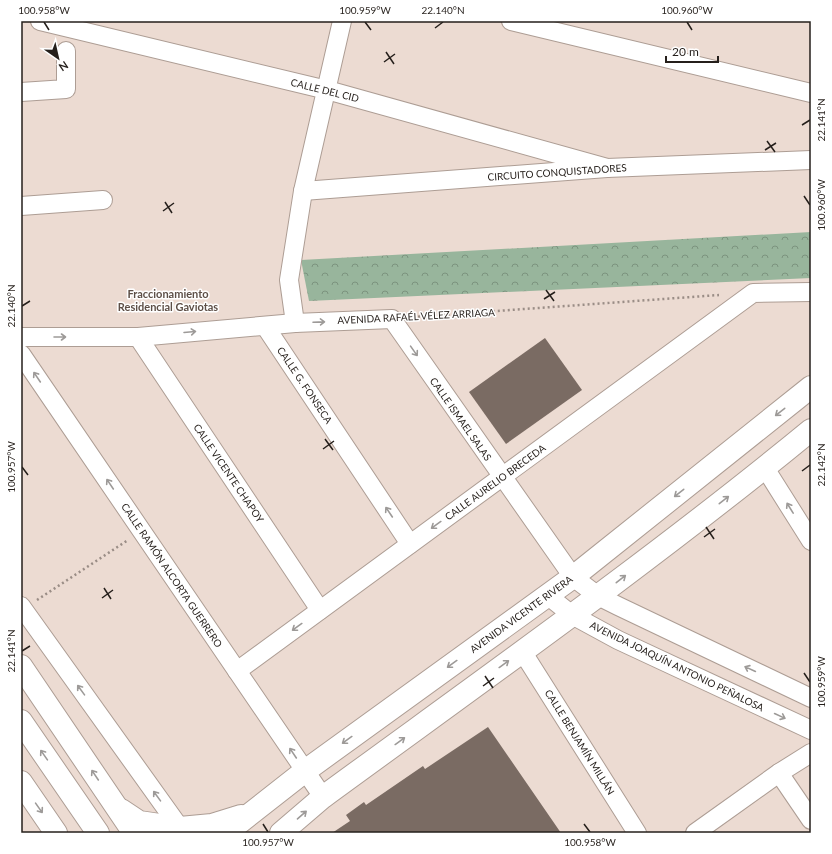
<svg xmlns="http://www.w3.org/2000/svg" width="832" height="854" viewBox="0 0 832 854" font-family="Lato,sans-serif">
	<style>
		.forest { fill: url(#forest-crowns) }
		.building { fill: #7a6b63 }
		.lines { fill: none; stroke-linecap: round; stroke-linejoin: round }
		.minor-casing { stroke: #ad9d94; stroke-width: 20 }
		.major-casing { stroke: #ad9d94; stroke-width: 24 }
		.highway-casing { stroke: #ad9d94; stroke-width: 24 }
		.path { stroke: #9a8d86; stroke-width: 2.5; stroke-dasharray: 2 3; stroke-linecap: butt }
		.minor { stroke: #fff; stroke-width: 18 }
		.major { stroke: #fff; stroke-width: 22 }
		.highway { stroke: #fff; stroke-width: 22 }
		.oneway { stroke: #9d9a98 }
		.ticks { fill: none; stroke: #251f1b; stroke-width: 1.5 }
		.labels { text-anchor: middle; stroke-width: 3; stroke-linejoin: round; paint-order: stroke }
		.street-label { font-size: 10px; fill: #251f1b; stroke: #fff }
		.neighbourhood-label { font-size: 11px; font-weight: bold; fill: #5d4f47; stroke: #fff }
		.neatline { fill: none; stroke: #251f1b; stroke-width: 1.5 }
		.ticks-label { font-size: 10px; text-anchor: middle; fill: #251f1b }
	</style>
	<defs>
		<pattern id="forest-crowns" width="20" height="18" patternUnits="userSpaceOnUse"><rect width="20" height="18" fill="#98b59c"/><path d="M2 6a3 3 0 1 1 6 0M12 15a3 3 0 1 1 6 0" fill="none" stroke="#7c937e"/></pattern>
	</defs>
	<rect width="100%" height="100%" fill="#ecdbd2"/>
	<!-- forest -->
	<polygon class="forest" points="811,232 811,278 309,301 301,260"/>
	<!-- building -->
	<g class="building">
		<polygon points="545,338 582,390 506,444 469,392"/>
		<polygon points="488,727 561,833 332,833 350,821 346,815 364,802 366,805 423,766 425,769"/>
	</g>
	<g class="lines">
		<defs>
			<g id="minor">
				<polyline points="40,21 327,90 607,168"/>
				<polyline points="511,21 811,93"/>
				<polyline points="21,92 66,89 66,51"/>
				<polyline points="303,191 607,168 811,160"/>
				<polyline points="21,206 103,200"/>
				<polyline points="295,323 289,280 303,191 342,21"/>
				<polyline points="265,326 410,544"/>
				<polyline points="21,337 138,337 295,323 392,319 573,577 598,596 618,606 811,698"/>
				<polyline points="138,337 320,610"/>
				<polyline points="21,354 323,797"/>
				<polyline points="765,468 811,541"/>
				<polyline points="547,595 572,615 618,640 811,730"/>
				<polyline points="21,606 180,828"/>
				<polyline points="522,651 637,833"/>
				<polyline points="237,671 753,293 811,292"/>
				<polyline points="779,773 811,820"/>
				<polyline points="695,833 779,773 811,753"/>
			</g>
			<g id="major">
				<polyline points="21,666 134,833"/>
				<polyline points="121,810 139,822 180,828 212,825 241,816"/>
				<polyline points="226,833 305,771 573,577 811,387"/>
				<path d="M281 833 323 797C487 677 654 559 811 430"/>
			</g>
			<g id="highway">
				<polyline points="21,721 98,833"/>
				<polyline points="21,782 56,833"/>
			</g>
		</defs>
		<!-- minor casing -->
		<use href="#minor" class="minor-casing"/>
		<!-- major casing -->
		<use href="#major" class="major-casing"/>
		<!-- highway casing -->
		<use href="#highway" class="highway-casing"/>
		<!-- path -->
		<g class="path">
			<polyline points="413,317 719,295"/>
			<polyline points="37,600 128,540"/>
		</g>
		<!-- minor -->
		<use href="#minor" class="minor"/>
		<!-- major -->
		<use href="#major" class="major"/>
		<!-- highway -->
		<use href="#highway" class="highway"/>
	</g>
	<!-- one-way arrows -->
	<defs><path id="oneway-shaft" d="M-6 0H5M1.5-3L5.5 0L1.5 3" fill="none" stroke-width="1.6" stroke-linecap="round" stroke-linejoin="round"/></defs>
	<g class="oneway">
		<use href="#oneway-shaft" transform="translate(319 322) rotate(-2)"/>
		<use href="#oneway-shaft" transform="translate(190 332) rotate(-5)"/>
		<use href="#oneway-shaft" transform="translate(60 337)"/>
		<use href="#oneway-shaft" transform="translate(414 351) rotate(55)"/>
		<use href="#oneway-shaft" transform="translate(37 377) rotate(-124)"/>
		<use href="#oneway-shaft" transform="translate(780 412) rotate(142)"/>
		<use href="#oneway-shaft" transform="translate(110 484) rotate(-124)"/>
		<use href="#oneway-shaft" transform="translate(679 493) rotate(142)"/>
		<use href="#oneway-shaft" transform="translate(724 500) rotate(-38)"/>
		<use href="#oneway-shaft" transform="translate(790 508) rotate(-122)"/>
		<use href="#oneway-shaft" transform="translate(389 512) rotate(-124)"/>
		<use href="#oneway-shaft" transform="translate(436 525) rotate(144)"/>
		<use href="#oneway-shaft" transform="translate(621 579) rotate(-38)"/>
		<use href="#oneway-shaft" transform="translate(297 627) rotate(144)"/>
		<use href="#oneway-shaft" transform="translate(452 664) rotate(144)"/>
		<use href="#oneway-shaft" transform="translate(504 664) rotate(-36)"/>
		<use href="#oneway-shaft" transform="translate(750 669) rotate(-155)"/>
		<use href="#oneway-shaft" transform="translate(81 690) rotate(-126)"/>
		<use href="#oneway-shaft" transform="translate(780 716) rotate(25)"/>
		<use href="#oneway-shaft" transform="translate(347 740) rotate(144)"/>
		<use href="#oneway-shaft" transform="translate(400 741) rotate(-36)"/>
		<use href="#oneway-shaft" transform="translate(293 753) rotate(-124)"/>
		<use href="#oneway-shaft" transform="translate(44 755) rotate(-125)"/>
		<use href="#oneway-shaft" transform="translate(95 775) rotate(-124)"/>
		<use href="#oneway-shaft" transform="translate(157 796) rotate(-126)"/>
		<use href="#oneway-shaft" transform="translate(39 808) rotate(55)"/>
		<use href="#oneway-shaft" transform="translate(302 815) rotate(-41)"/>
	</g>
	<!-- ticks -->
	<path class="ticks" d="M44 22 49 30M365 22 371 30M687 22 692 30M435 28 443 22M386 52 394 64M384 62 395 54M802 125 810 120M767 141 775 152M765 150 776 143M804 196 810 205M165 202 172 213M163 211 174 203M546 290 554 301M544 299 555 292M22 306 30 301M325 439 333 450M323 449 334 441M22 467 28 475M802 471 810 465M706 527 714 539M704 537 715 529M104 588 111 599M102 598 113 590M22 651 30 646M804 673 810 682M485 676 493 688M483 686 494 678M263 824 268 832M584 824 590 832"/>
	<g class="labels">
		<!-- street labels -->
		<g class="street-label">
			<text transform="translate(325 90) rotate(14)" y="4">CALLE DEL CID</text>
			<text transform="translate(557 172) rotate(-4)" y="4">CIRCUITO CONQUISTADORES</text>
			<text transform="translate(416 316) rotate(-3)" y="4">AVENIDA RAFAÉL VÉLEZ ARRIAGA</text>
			<text transform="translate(305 385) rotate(56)" y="4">CALLE G. FONSECA</text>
			<text transform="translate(461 419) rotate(55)" y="4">CALLE ISMAEL SALAS</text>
			<text transform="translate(229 473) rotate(56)" y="4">CALLE VICENTE CHAPOY</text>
			<text transform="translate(495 482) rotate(-36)" y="4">CALLE AURELIO BRECEDA</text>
			<text transform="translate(172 575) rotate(56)" y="4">CALLE RAMÓN ALCORTA GUERRERO</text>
			<text transform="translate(521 614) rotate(-36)" y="4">AVENIDA VICENTE RIVERA</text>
			<text transform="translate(677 666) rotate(26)" y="4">AVENIDA JOAQUÍN ANTONIO PEÑALOSA</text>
			<text transform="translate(580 742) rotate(58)" y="4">CALLE BENJAMÍN MILLÁN</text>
		</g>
		<!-- neighbourhood labels -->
		<g class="neighbourhood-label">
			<text x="168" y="298">Fraccionamiento<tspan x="168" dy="13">Residencial Gaviotas</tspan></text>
		</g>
	</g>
	<!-- border -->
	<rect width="832" height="854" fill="none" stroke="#ffffff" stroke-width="44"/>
	<!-- north arrow -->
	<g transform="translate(58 58) rotate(146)" stroke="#ffffff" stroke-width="3" paint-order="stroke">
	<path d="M0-3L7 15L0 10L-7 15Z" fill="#251f1b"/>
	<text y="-6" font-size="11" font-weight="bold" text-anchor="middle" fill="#251f1b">N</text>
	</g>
	<!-- scale -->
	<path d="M666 56v6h52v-6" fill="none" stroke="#251f1b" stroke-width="2"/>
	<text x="672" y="56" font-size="12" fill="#251f1b" stroke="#ffffff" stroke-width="3" paint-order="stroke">20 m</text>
	<rect x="22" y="22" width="788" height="810" class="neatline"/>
	<g class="ticks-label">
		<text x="44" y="14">100.958°W</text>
		<text x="365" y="14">100.959°W</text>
		<text x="443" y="14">22.140°N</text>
		<text x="687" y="14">100.960°W</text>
		<text transform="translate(821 120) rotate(-90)" y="4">22.141°N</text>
		<text transform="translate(821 205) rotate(-90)" y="4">100.960°W</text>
		<text transform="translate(11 306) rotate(-90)" y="4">22.140°N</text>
		<text transform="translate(821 465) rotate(-90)" y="4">22.142°N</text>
		<text transform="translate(11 467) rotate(-90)" y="4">100.957°W</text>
		<text transform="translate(11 651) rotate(-90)" y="4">22.141°N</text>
		<text transform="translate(821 682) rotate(-90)" y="4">100.959°W</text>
		<text x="268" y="846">100.957°W</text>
		<text x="590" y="846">100.958°W</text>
	</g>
</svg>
